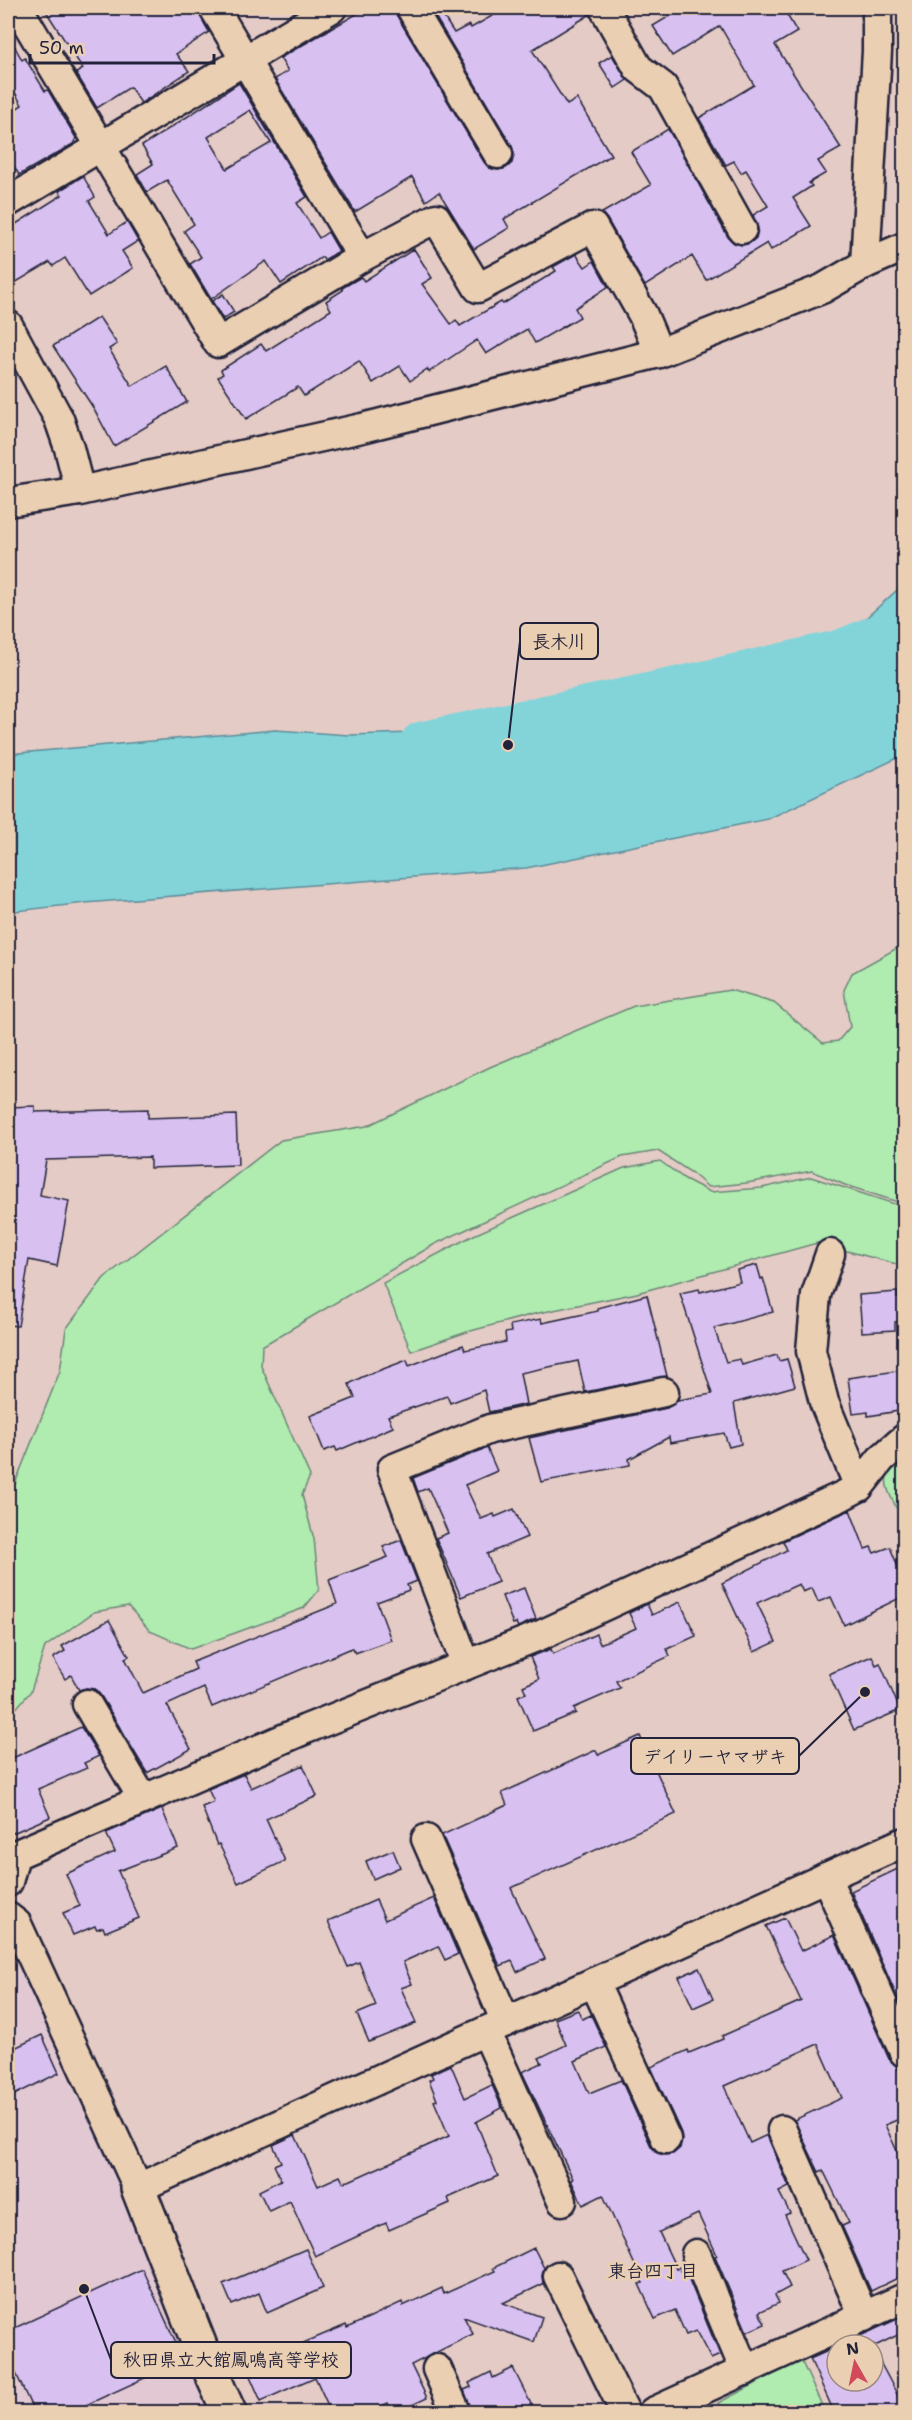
<svg xmlns="http://www.w3.org/2000/svg" width="912" height="2420" viewBox="0 0 912 2420" font-family="'Shantell Sans','Klee One',sans-serif">
	<style>
		.built { fill: #e1c8d2 }
		.green { fill: #b0ebb0; stroke: #698676; stroke-width: 1.5 }
		.water { fill: #83d4d9; stroke: #5c8d9a; stroke-width: 1.5 }
		.lines { fill: none; stroke-linecap: round; stroke-linejoin: round }
		.river { stroke: #83d4d9; stroke-width: 45 }
		.building { fill: #d8c1f1; stroke: #22223b; stroke-width: 1.5; fill-rule: evenodd }
		.street-casing { stroke: #22223b; stroke-width: 33 }
		.secondary-casing { stroke: #22223b; stroke-width: 38 }
		.street { stroke: #ebcfb2; stroke-width: 28 }
		.secondary { stroke: #ebcfb2; stroke-width: 33 }
		.labels { text-anchor: middle; stroke-width: 5; stroke-linejoin: round; paint-order: stroke }
		.neighbourhood-label { font-size: 18px; font-weight: bold; fill: #22223b; stroke: #ebcfb2 }
		.leader { fill: none; stroke: #22223b; stroke-width: 2 }
		.callout-dot { fill: #22223b; stroke: #ebcfb2; stroke-width: 2 }
		.callout { fill: #ebcfb2; stroke: #22223b; stroke-width: 2 }
		.callout-label { font-size: 18px; text-anchor: middle; font-weight: bold; fill: #22223b }
	</style>
	<rect width="100%" height="100%" fill="#e5cbc5"/>
	<filter id="ink" filterUnits="userSpaceOnUse"><feTurbulence type="fractalNoise" baseFrequency=".0167" numOctaves="2"/><feDisplacementMap in="SourceGraphic" scale="12" xChannelSelector="R" yChannelSelector="G"/><feConvolveMatrix kernelMatrix="1 2 1 2 8 2 1 2 1" color-interpolation-filters="sRGB"/></filter>
	<g filter="url(#ink)">
		<!-- built -->
		<polygon class="built" points="8,1967 27,1971 111,2165 211,2412 8,2412"/>
		<!-- green -->
		<g class="green">
			<polygon points="899,947 904,947 904,1204 845,1185 812,1171 747,1183 708,1187 692,1173 658,1151 622,1157 435,1244 262,1346 261,1366 310,1476 302,1495 314,1539 319,1590 304,1608 191,1649 150,1631 128,1606 94,1612 45,1647 31,1691 8,1718 8,1501 60,1371 66,1329 104,1278 281,1140 367,1126 490,1067 634,1006 730,990 774,1003 823,1043 838,1041 850,1027 844,990 852,973"/>
			<polygon points="660,1161 685,1179 710,1192 762,1188 811,1177 904,1207 904,1266 817,1243 637,1293 534,1314 467,1332 411,1351 383,1283 474,1235 624,1168"/>
			<path d="M904 1456V1522C891 1495 872 1476 904 1456Z"/>
			<polygon points="801,2360 825,2412 723,2412 718,2403"/>
		</g>
		<!-- water -->
		<polygon class="water" points="904,584 904,755 768,819 526,868 85,903 8,912 8,754 275,730 349,735 568,728 792,684"/>
		<g class="lines">
			<!-- river -->
			<polyline class="river" points="422,744 702,684 841,652 904,626"/>
		</g>
		<!-- building -->
		<g class="building">
			<polygon points="44,8 198,8 200,16 209,32 176,54 189,71 141,103 130,87 97,108 76,73 83,69"/>
			<polygon points="367,8 395,8 397,16 484,162 489,168 498,170 506,168 512,163 514,154 512,146 430,8 438,8 454,33 469,25 471,28 506,8 588,8 589,15 532,50 567,105 577,99 611,155 504,219 509,228 474,249 439,192 426,201 412,177 355,212 275,79 288,71 280,58"/>
			<polygon points="683,8 783,8 797,32 775,45 841,148 818,161 826,173 809,183 812,186 793,198 811,226 771,250 767,243 706,280 692,256 645,286 607,219 602,213 651,185 631,152 668,129 728,237 734,243 742,245 750,243 756,238 758,229 753,215 768,206 746,170 741,173 734,161 726,165 699,118 754,85 720,26 672,56 653,26"/>
			<polygon points="8,34 22,60 25,58 45,91 48,90 76,138 73,144 19,175 8,156 8,114 22,105 8,80"/>
			<polygon points="612,55 627,80 615,88 599,63"/>
			<path d="M239 83 307 197 297 203 319 238 328 232 339 251 324 260 322 257 281 284 266 261 211 299 190 264 201 257 184 231 194 224 167 180 147 192 137 174 153 164 142 146ZM250 110 271 143 227 169 208 137Z"/>
			<polygon points="83,176 95,197 89,201 109,234 127,222 138,241 122,251 133,268 89,296 65,258 53,266 50,262 8,287 8,229 62,195 59,191"/>
			<polygon points="414,249 432,278 422,284 451,324 456,320 460,326 501,302 503,304 556,271 553,267 576,254 585,267 594,261 608,287 575,308 580,317 535,343 527,329 486,354 477,340 429,372 427,369 410,381 400,366 373,383 359,361 304,396 298,387 246,419 218,377 223,374 221,370 261,344 266,351 331,310 326,301 343,290 342,288 361,277 364,281"/>
			<polygon points="223,294 234,312 223,319 212,301"/>
			<polygon points="99,317 117,344 109,349 132,386 166,366 187,402 114,446 94,409 53,346"/>
			<polygon points="35,1106 35,1112 148,1109 148,1118 236,1115 238,1165 150,1168 150,1157 46,1160 40,1195 69,1201 57,1266 29,1260 18,1326 8,1325 8,1107"/>
			<polygon points="757,1265 761,1279 763,1278 773,1312 714,1328 726,1362 740,1359 742,1365 777,1355 779,1361 787,1359 795,1386 734,1403 741,1444 729,1447 724,1433 670,1443 669,1437 629,1459 630,1465 541,1482 529,1438 667,1408 678,1400 712,1394 680,1293 699,1289 700,1292 740,1282 737,1270"/>
			<polygon points="897,1292 897,1298 904,1298 904,1321 895,1322 895,1330 862,1332 859,1295"/>
			<polygon points="647,1295 667,1376 585,1392 578,1361 520,1373 526,1404 489,1412 484,1390 450,1403 447,1396 388,1416 393,1427 337,1451 335,1447 324,1451 310,1416 355,1398 349,1384 362,1377 407,1360 409,1366 463,1345 465,1350 506,1342 505,1333 511,1332 510,1325 541,1319 542,1323 598,1311 597,1308"/>
			<polygon points="904,1370 904,1410 868,1416 868,1412 853,1414 848,1378"/>
			<polygon points="487,1448 497,1471 465,1485 481,1519 494,1514 495,1517 514,1509 527,1537 487,1554 498,1582 461,1597 436,1538 448,1533 428,1488 418,1492 413,1478"/>
			<polygon points="850,1510 865,1549 871,1547 874,1553 890,1547 904,1582 904,1596 844,1625 831,1597 818,1602 812,1588 803,1592 799,1584 757,1603 776,1642 754,1652 722,1583 787,1550 783,1541"/>
			<polygon points="401,1540 417,1581 407,1585 409,1590 377,1602 391,1640 355,1653 352,1648 212,1707 204,1688 167,1705 191,1749 147,1773 101,1696 95,1689 86,1688 79,1690 71,1675 65,1679 53,1658 65,1651 62,1646 109,1620 129,1656 125,1658 143,1693 196,1669 193,1662 337,1604 329,1580 388,1557 383,1547"/>
			<polygon points="524,1588 536,1619 518,1627 516,1623 513,1624 502,1596"/>
			<polygon points="680,1602 696,1636 667,1649 670,1656 616,1681 620,1688 574,1708 576,1713 533,1731 518,1696 526,1693 523,1686 539,1679 530,1657 551,1649 553,1654 596,1634 600,1644 636,1628 629,1613 647,1604 652,1615"/>
			<polygon points="872,1656 876,1665 880,1663 900,1710 854,1730 829,1674"/>
			<polygon points="81,1727 99,1756 84,1763 87,1768 38,1789 50,1817 8,1835 8,1760"/>
			<polygon points="640,1736 676,1814 511,1888 545,1959 517,1972 512,1961 500,1966 442,1835 507,1805 502,1793 596,1750 598,1755"/>
			<polygon points="303,1765 317,1796 266,1819 285,1861 238,1883 219,1844 217,1845 202,1807 214,1802 208,1789 244,1774 251,1788"/>
			<polygon points="162,1809 178,1848 118,1871 139,1918 105,1932 103,1927 97,1929 95,1926 73,1935 63,1913 80,1906 66,1874 115,1852 106,1833"/>
			<polygon points="393,1850 400,1867 373,1879 366,1861"/>
			<polygon points="904,1866 904,2013 851,1891"/>
			<polygon points="434,1898 458,1954 445,1960 438,1946 403,1962 412,1984 401,1988 416,2023 369,2042 357,2014 376,2006 359,1962 348,1967 328,1921 376,1900 385,1920"/>
			<polygon points="785,1918 801,1951 834,1935 889,2059 897,2067 904,2082 904,2117 885,2125 904,2166 904,2275 871,2291 842,2226 849,2223 823,2170 819,2172 794,2120 842,2098 818,2044 724,2086 750,2143 767,2135 789,2187 779,2192 790,2213 785,2215 806,2260 782,2271 790,2287 775,2295 779,2303 759,2312 765,2324 747,2332 750,2339 715,2256 717,2255 698,2214 659,2232 676,2268 679,2267 681,2271 685,2270 720,2355 711,2359 696,2331 686,2335 675,2310 655,2319 639,2284 643,2283 603,2195 583,2205 571,2180 573,2179 522,2072 542,2063 539,2058 566,2045 555,2019 578,2010 582,2019 591,2015 606,2047 575,2061 589,2093 621,2080 651,2146 657,2153 664,2155 673,2154 680,2148 682,2141 681,2133 651,2067 688,2050 689,2053 723,2039 722,2036 801,2001 766,1926"/>
			<polygon points="699,1968 713,1999 693,2008 679,1977"/>
			<polygon points="42,2035 59,2073 8,2098 8,2051"/>
			<polygon points="451,2065 465,2098 492,2085 502,2108 476,2122 498,2176 448,2198 450,2203 389,2230 386,2223 315,2256 290,2201 269,2211 259,2191 281,2180 274,2165 281,2162 273,2145 295,2135 318,2186 340,2176 343,2182 349,2181 449,2136 434,2101 437,2100 429,2080 433,2078 431,2074"/>
			<polygon points="534,2248 544,2268 542,2276 543,2284 503,2303 542,2317 534,2342 464,2317 473,2334 411,2365 427,2398 397,2412 392,2412 388,2403 368,2412 331,2412 315,2377 261,2401 246,2367 346,2325 347,2328 402,2302 403,2306 442,2288 444,2294 495,2271 493,2268"/>
			<polygon points="306,2249 323,2288 267,2313 259,2293 232,2305 223,2284"/>
			<polygon points="142,2269 184,2360 71,2412 34,2412 13,2367 8,2370 8,2331"/>
			<polygon points="902,2317 904,2332 873,2347 873,2345 840,2345"/>
			<polygon points="837,2347 837,2381 873,2381 873,2349 897,2394 904,2412 834,2412 810,2359"/>
			<polygon points="513,2368 535,2412 472,2412 464,2390 471,2387 469,2383 491,2372 493,2378"/>
		</g>
		<g class="lines">
			<defs>
				<g id="street">
					<polyline points="18,8 218,343 362,257"/>
					<polyline points="214,8 362,257 436,218 478,288 593,227 643,315 659,353"/>
					<polyline points="411,8 498,154"/>
					<polyline points="604,8 638,68 663,87 742,229"/>
					<polyline points="8,202 332,8"/>
					<polyline points="865,264 877,51 877,8"/>
					<polyline points="8,325 59,419 69,448 80,491"/>
					<polyline points="8,502 80,491 362,428 659,353 822,289 865,264 904,247"/>
					<polyline points="830,1254 816,1295 811,1351 824,1402 859,1487"/>
					<polyline points="466,1665 392,1469 490,1429 664,1392"/>
					<polyline points="87,1704 143,1799"/>
					<polyline points="426,1839 506,2022"/>
					<polyline points="826,1877 904,2052"/>
					<polyline points="8,1882 15,1855 306,1729 541,1635 842,1496 859,1487 881,1459 904,1439"/>
					<polyline points="8,1917 17,1924 138,2188 904,1842"/>
					<polyline points="594,1982 666,2139"/>
					<polyline points="486,2031 562,2201"/>
					<polyline points="782,2130 864,2317"/>
					<polyline points="696,2254 745,2371"/>
					<polyline points="558,2276 625,2412"/>
					<polyline points="437,2369 456,2412"/>
					<polyline points="653,2412 904,2298"/>
				</g>
				<polyline id="secondary" points="138,2188 205,2359 229,2412"/>
			</defs>
			<!-- street casing -->
			<use href="#street" class="street-casing"/>
			<!-- secondary casing -->
			<use href="#secondary" class="secondary-casing"/>
			<!-- street -->
			<use href="#street" class="street"/>
			<!-- secondary -->
			<use href="#secondary" class="secondary"/>
		</g>
	</g>
	<g class="labels">
		<!-- neighbourhood labels -->
		<g class="neighbourhood-label">
			<text x="653" y="2277">東台四丁目</text>
		</g>
	</g>
	<!-- callouts -->
	<path class="leader" d="M508 745L520 641M865 1692L799 1756M84 2289L111 2360"/>
	<g class="callout-dot">
		<circle cx="508" cy="745" r="6"/>
		<circle cx="865" cy="1692" r="6"/>
		<circle cx="84" cy="2289" r="6"/>
	</g>
	<g class="callout">
		<rect x="520" y="623" width="78" height="36" rx="6"/>
		<rect x="631" y="1738" width="168" height="36" rx="6"/>
		<rect x="111" y="2342" width="240" height="36" rx="6"/>
	</g>
	<g class="callout-label">
		<text x="559" y="648">長木川</text>
		<text x="715" y="1763">デイリーヤマザキ</text>
		<text x="231" y="2366">秋田県立大館鳳鳴高等学校</text>
	</g>
	<!-- margin -->
	<rect width="912" height="2420" fill="none" stroke="#ebcfb2" stroke-width="30"/>
	<rect x="15" y="15" width="882" height="2390" fill="none" stroke="#22223b" stroke-width="2" filter="url(#ink)"/>
	<!-- north arrow -->
	<g transform="translate(855 2363) rotate(351)"><circle r="28" fill="#ebcfb2" stroke="#9b8a82" stroke-width="1.5"/>
	<path d="M0-4.5L10 22L0 15L-10 22Z" fill="#d1495b"/>
	<text y="-9" font-size="16" font-weight="bold" text-anchor="middle" fill="#22223b">N</text>
	</g>
	<!-- scale -->
	<path d="M30 54v9h184v-9" fill="none" stroke="#22223b" stroke-width="3"/>
	<text x="39" y="54" font-size="18" fill="#22223b" stroke="#ebcfb2" stroke-width="4.5" paint-order="stroke">50 m</text>
</svg>
